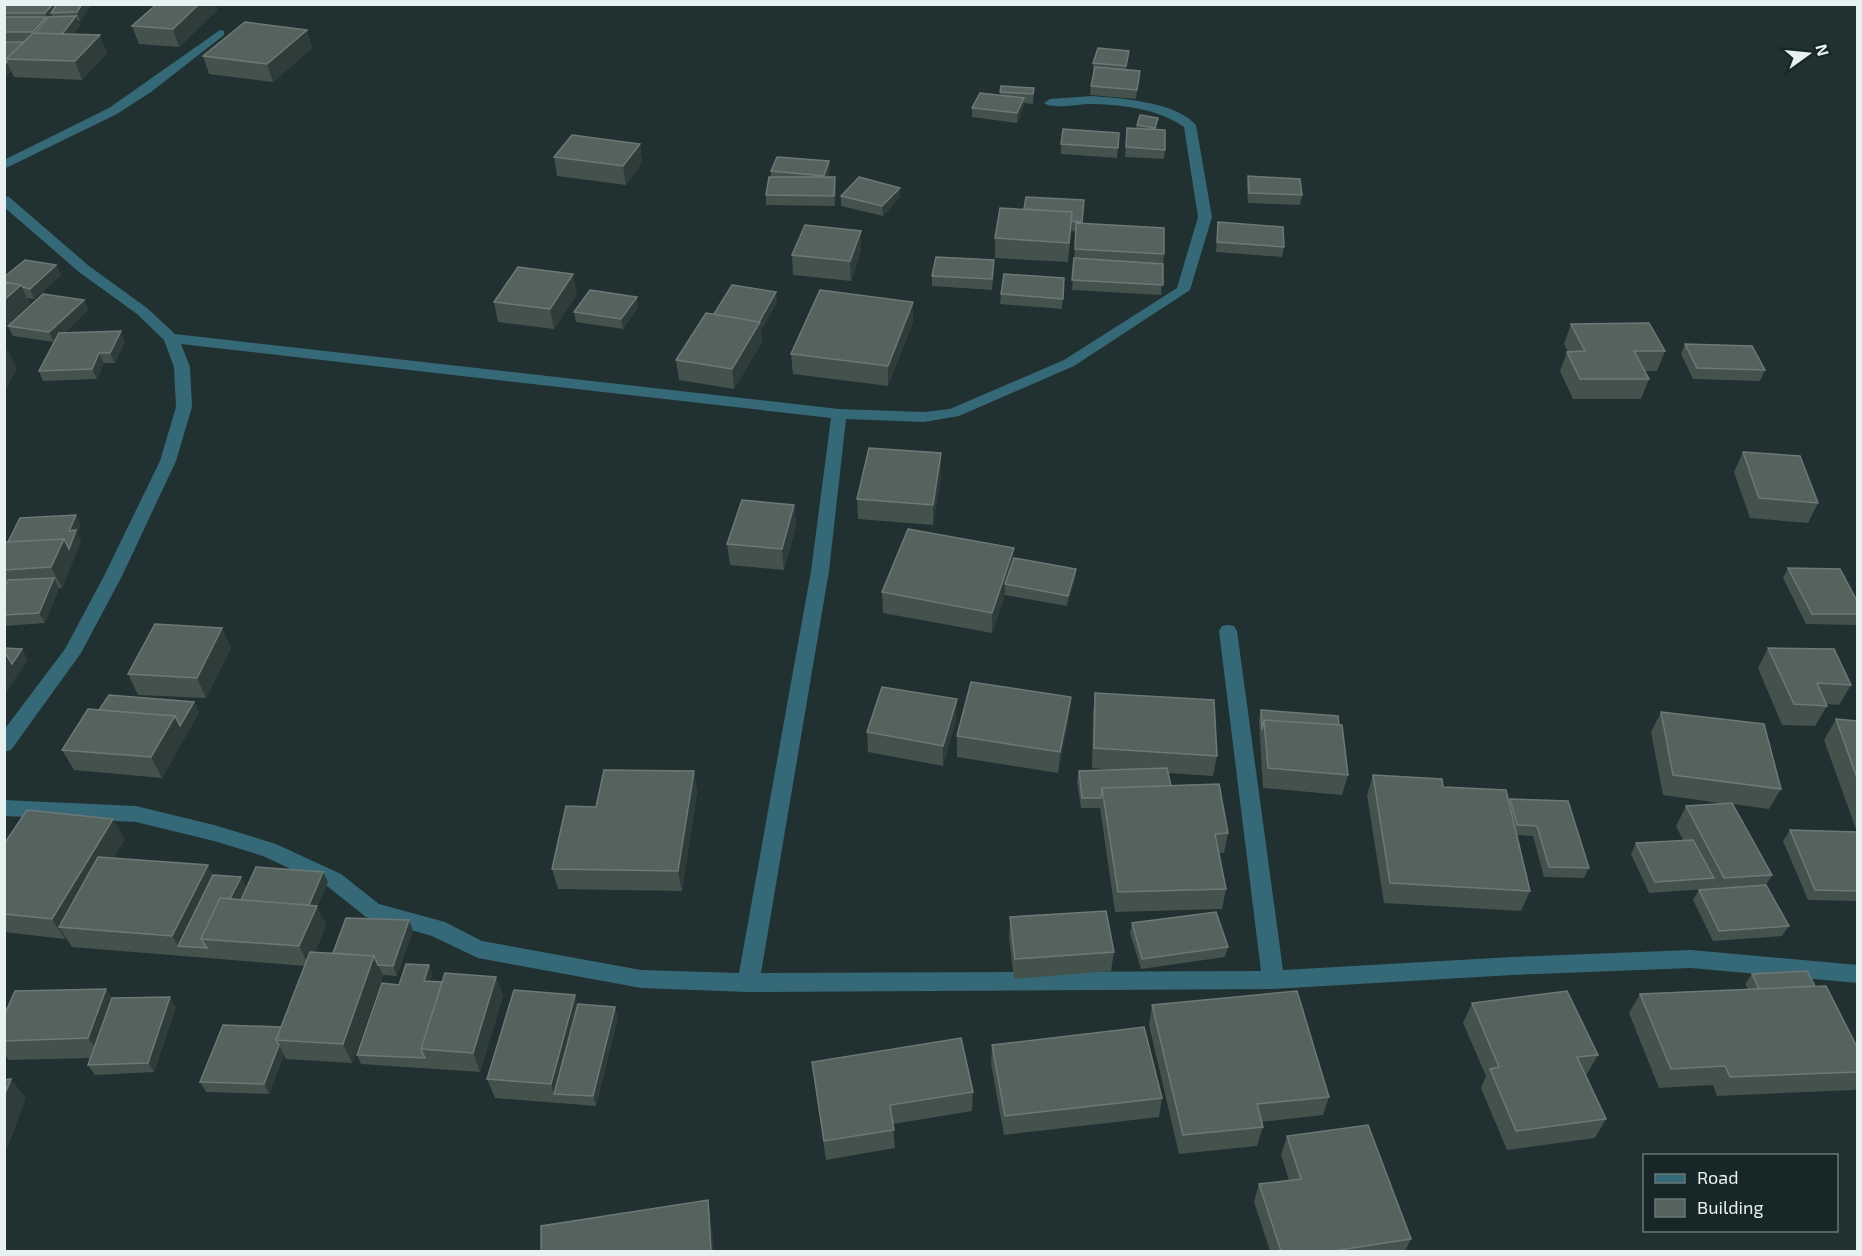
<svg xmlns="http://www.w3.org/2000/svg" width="1862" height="1256" font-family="'Exo 2',sans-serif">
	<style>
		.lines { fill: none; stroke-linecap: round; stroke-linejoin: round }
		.minor { fill: #366978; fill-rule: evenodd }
		.wall { fill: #43524d }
		.shaded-wall { fill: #2e3d3a }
		.building { fill: #55635f; stroke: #6c7976; stroke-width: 1.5 }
	</style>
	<rect width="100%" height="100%" fill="#213030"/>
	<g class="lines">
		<path class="minor" d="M220,30L224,31V35L151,92L117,114L4,169V160L109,108Z
			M1092,96C1121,98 1176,102 1196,125L1212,217L1190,290L1074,366L959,416L924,422L846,419L829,571L761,973L1261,971L1219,631L1222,626L1228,625L1234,626L1237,631L1283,970L1512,957L1691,950L1858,965V983L1691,968L1512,975L1273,989L748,992L641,988L478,958L432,936L366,917L327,886L263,856L214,841L136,822L4,816V800L136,806L214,825L276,844L341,874L379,904L445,922L482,941L641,970L739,973L811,571L831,418L181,344L190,367L192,407L176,461L122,576L81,653L11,750L4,752V730L65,649L104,576L160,461L176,407L174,367L164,340L137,314L79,272L4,207V196L9,197L89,266L147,308L175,334L839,409L924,412L950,409L1064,360L1177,288L1198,217L1184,127C1159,109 1124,105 1094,104C1082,103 1052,110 1044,103L1050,99Z"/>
	</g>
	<path class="wall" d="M4,4H92L80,21H78L80,26L73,34L107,53L82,80L14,77L11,71L7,75H4V42L24,41H4Z
		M157,4H216L217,10L179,47L139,44L132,26Z
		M307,30L312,48L273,82L209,74L203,56Z
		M1129,51L1126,70L1140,71L1136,99L1090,95L1091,86L1094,73L1093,72V63Z
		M1001,86L1034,88L1033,104L1024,103L1023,108L1017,123L972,117V108L1000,95Z
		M1137,125L1157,127L1156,129L1165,150L1164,159L1125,157L1127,128H1136Z
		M1119,133L1117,158L1061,154V144Z
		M640,144L642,162L626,185L557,176L554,157Z
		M829,161L830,171L828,177L836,186L835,206L766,205V195L771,177V171Z
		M1248,176L1302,195L1300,205L1248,203L1247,186Z
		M841,196L900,197L883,216L841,206Z
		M1084,200L1082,223L1164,254L1161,295L1072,290L1076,232L1071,231L1068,262L995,258V238L1024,209Z
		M1218,222L1284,247L1282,257L1216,252Z
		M861,250L851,281L793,275L792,255Z
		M56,265L61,275L34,299L27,298L30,304L4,277Z
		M994,270L992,290L932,286V276Z
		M1064,278L1062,309L1000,304L1001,294Z
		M577,294L554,329L498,322L494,302Z
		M84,300L88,310L64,333L125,341L115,363H104L97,379L43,381L39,371L55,341L54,342L13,336L8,326Z
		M777,302L761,330L762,342L734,389L679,380L676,360L714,314Z
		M638,307L623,329L576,322L574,312Z
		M913,322L888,386L793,374L791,354Z
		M1571,324L1665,351L1657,371H1645L1649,379L1641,399H1573L1560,371L1567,352H1568L1564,344Z
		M1685,344L1765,370L1760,381L1693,379L1681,354Z
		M1743,452L1818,503L1808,523L1750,518L1734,472Z
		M941,453V474L933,525L858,519L857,499Z
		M794,505L796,526L784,570L730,565L727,544Z
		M81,525L77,533L81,541L62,588H59L45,623L4,626V542Z
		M1788,568L1857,601V625L1806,624L1783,578Z
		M1076,569L1075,579L1067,606L1005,595V594L992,633L883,613L882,592Z
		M222,628L231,648L206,698L138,695L128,674Z
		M1768,648L1851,685L1839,705L1826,704L1827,706L1815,726L1782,725L1758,668Z
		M1095,693L1217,756L1213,776L1168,773L1171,786L1228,833L1224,853H1219L1226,889L1222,909L1115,912L1100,808H1081L1077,781L1079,771L1112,770L1092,768L1093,713Z
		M194,702L199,712L162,778L74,770L62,750L99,710Z
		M1261,710L1339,725L1348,775L1342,795L1263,788L1259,720Z
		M1661,712L1781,789L1769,809L1733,804L1772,875L1766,885L1789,926L1782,936L1713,941L1693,900L1699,890L1707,889L1649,893L1631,854L1636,843L1683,840L1676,826L1686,806L1727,804L1663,795L1651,732Z
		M1069,718L1058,773L957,757V736Z
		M1836,719L1857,721V901L1808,900L1783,841L1790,830L1857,832L1824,740Z
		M956,720L943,766L868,752L867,732Z
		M694,771L697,792L682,891L558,889L552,869L596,807Z
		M1373,775L1443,787L1509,803L1510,799L1589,868L1584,878L1544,877L1533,836L1517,835L1530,891L1521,911L1384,903L1367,795Z
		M125,839L113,858L213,875L246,887L240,900L323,872L328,882L317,907L326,925L315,952L333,953L413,930L397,976L383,975L352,1063L286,1059L284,1055L269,1094L206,1092L200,1082L281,1027L305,966L72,947L66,938L65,939L4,932V844Z
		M1010,917L1114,952L1111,971L1014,979L1009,937Z
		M1132,923L1228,947L1225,957L1141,969L1130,933Z
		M429,965L432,975L430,981L442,982L496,977L503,996L480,1072L361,1064L357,1055L399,985Z
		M1752,974L1815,986L1857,1047V1087L1855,1090L1717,1096L1713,1085L1659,1088L1629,1013L1640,994L1748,989L1745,984Z
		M112,998L176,1007L154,1072L95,1075L88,1065L90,1058L9,1060L4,1054V1016Z
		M1472,1003L1598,1055L1587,1074H1585L1606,1119L1595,1138L1507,1150L1481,1088L1486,1076L1463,1023Z
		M578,1004L618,1017L596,1106L495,1098L487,1079Z
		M1152,1005L1329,1097L1323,1115L1261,1122L1263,1127L1257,1146L1179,1154L1149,1025Z
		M992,1045L1162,1098L1159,1117L1004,1135L991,1064Z
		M812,1062L973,1092L972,1111L893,1124L895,1148L826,1160Z
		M1287,1136L1411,1239L1405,1251H1270L1254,1202L1259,1184L1289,1180L1281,1155Z"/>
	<path class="shaded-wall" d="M53,4H60L51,13L53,18L49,22L45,13Z
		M82,4H92L80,21L77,12Z
		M199,4H216L217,10L179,47L173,29Z
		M76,16L80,26L65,44L61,35Z
		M46,17L49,26L41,35L33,32Z
		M307,30L312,48L273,82L267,64Z
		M100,35L107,53L82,80L75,61Z
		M7,62L11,71L7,75L4,69V65Z
		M1024,98L1023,108L1017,123V113Z
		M640,144L642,162L626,185L623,166Z
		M829,161L830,171L824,185V176Z
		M835,177L836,186L835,206L834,196Z
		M900,188V197L883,216L882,206Z
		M861,231V250L851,281L850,261Z
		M56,265L61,275L34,299L30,289Z
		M573,274L577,294L554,329L550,309Z
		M21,285L30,304L4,328V300Z
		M776,292L777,302L761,330L762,342L734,389L732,369Z
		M637,297L638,307L623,329L621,319Z
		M84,300L88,310L54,342L49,332Z
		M913,302V322L888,386V366Z
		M121,331L125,341L115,363L110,353Z
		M8,349L17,369L4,392V355Z
		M99,353L104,363L97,379L92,369Z
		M941,453V474L933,525V505Z
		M794,505L796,526L784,570L782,549Z
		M76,515L81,525L77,533L81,541L62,588L51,567Z
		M1014,548L1013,568L1005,584V594L992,633V613Z
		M1076,569L1075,579L1067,606L1068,596Z
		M54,578L59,588L45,623L39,613Z
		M222,628L231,648L206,698L197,678Z
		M22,649L28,660L4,695V656L6,654Z
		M1071,697L1069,718L1058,773L1060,752Z
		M957,699L956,720L943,766V746Z
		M194,702L199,712L162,778L151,757L175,716Z
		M694,771L697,792L682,891L678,871Z
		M113,819L125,839L72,928L59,927L66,938L65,939L52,919Z
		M208,865L218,885L178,946L172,936Z
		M323,872L328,882L317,907L326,925L309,966L299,946L305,914Z
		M241,877L246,887L221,940L211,939Z
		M409,920L413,930L397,976L393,966Z
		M374,956L383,975L352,1063L343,1044Z
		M429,965L432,975L428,991L424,981Z
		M496,977L503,996L480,1072L473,1053Z
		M106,989L119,1008L102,1057L88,1038Z
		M575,995L581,1014L554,1094L551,1084Z
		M170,997L176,1007L154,1072L148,1063Z
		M615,1007L618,1017L596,1106L593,1096Z
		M279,1045L284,1055L269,1094L264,1084Z
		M11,1079L26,1098L8,1147L4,1143V1096Z
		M708,1200L711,1217L714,1251H711Z"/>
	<path class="building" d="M7,4H53L45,13H4V8Z
		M57,4H82L77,12L51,13Z
		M157,4H199L173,29L132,26Z
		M76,16L62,34L35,33L48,17Z
		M4,17H46L33,32H4Z
		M245,22L307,30L267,64L203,56Z
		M33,33L100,35L75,61L6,59Z
		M4,42H24L6,59L7,62L4,65Z
		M1098,48L1129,51L1126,66L1093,63Z
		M1095,67L1140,71L1137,90L1091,86Z
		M1001,86L1034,88L1033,94L1000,92Z
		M980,93L1024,98L1017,113L972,108Z
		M1140,115L1158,118L1155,128L1137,125Z
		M1127,128L1165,130V150L1126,147Z
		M1063,129L1119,133L1118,148L1061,144Z
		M572,135L640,144L623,166L554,157Z
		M777,157L829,161L824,176L771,171Z
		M1248,176L1300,179L1302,195L1249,193Z
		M769,177H835L834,196L766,195Z
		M859,177L900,188L882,206L841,196Z
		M1026,197L1084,200L1082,222L1071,221L1072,212L1024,209Z
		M1000,208L1072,212L1069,243L995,238Z
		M1218,222L1283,227L1284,247L1217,242Z
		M1076,223L1164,228V254L1075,249Z
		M805,225L861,231L850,261L792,255Z
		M936,257L994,260L992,279L932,276Z
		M1074,258L1163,264V285L1072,280Z
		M25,260L56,265L30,289L23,287L21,285L4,282V277Z
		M518,267L573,274L550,309L494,302Z
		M1004,274L1064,278L1063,299L1001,294Z
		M4,282L21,285L4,300Z
		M732,285L776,292L759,322L714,314Z
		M590,290L637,297L621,319L574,312Z
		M820,290L913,302L888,366L791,354Z
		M43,294L84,300L49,332L8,326Z
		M706,313L760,322L732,369L676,360Z
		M1649,323L1665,351H1634L1649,379H1580L1567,352L1585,351L1571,324Z
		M121,331L110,353H99L92,369L39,371L59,333Z
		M1685,344L1752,346L1765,370L1697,368Z
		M869,448L941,453L933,505L857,499Z
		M1743,452L1800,456L1818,503L1759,498Z
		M742,500L794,505L782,549L727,544Z
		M76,515L69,531L76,530L69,549L64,539L8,542L20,518Z
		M908,529L1014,548L992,613L882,592Z
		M64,539L51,567L4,570V542Z
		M1014,558L1076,569L1068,596L1005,584Z
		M1788,568L1840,569L1857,601V614H1812Z
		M54,578L39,613L4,615V589L8,580Z
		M155,624L222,628L197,678L128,674Z
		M4,648L22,649L12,664L6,654L4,653Z
		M1768,648L1834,649L1851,685L1817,683L1827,706L1794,704Z
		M971,682L1071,697L1060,752L957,736Z
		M882,687L957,699L943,746L867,732Z
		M1095,693L1214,700L1217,756L1094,748Z
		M109,695L194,702L180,726L175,716L99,710Z
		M88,709L175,716L151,757L62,750Z
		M1261,710L1338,716L1339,725L1264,720L1262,730Z
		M1661,712L1764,724L1781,789L1673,775Z
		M1836,719L1857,721V778Z
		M1264,720L1342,725L1348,775L1268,768Z
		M1167,768L1171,786L1102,788L1101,798H1082L1079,771Z
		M604,770L694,771L678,871L552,869L566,806L596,807Z
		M1373,775L1442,779L1443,787L1506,790L1530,891L1390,883Z
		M1219,784L1228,833L1215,834L1226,889L1118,892L1102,788Z
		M1510,799L1568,801L1589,868L1549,867L1537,826L1517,825Z
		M1732,803L1772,875L1724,878L1686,806Z
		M27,810L113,819L52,919L4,914V844Z
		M1790,830L1857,832V891L1815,890Z
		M1693,840L1714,878L1655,882L1636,843Z
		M98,857L208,865L172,936L59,927Z
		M256,867L323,872L309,905L241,900Z
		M213,875L241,877L230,899L220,898L201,939L207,948L178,946Z
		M1766,885L1789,926L1719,931L1699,890Z
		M220,898L317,906L299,946L201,939Z
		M1106,911L1114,952L1015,959L1010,917Z
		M1216,912L1228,947L1142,959L1132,923Z
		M346,918L409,920L393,966L378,965L374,956L333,953Z
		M310,952L374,956L343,1044L276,1040Z
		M406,964L429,965L424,981L442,982L421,1049L425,1058L357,1055L382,983L399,985Z
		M1807,971L1815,986L1759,989L1752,974Z
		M445,973L496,977L473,1053L421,1049Z
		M1826,986L1857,1047V1072L1730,1077L1725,1066L1671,1069L1640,994Z
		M106,989L88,1038L4,1041V1016L15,991Z
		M514,990L575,995L551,1084L487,1079Z
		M1297,991L1329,1097L1257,1104L1263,1127L1183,1135L1152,1005Z
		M1567,991L1598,1055L1577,1057L1606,1119L1516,1131L1490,1069L1499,1067L1472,1003Z
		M170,997L148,1063L88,1065L112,998Z
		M578,1004L615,1007L593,1096L554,1094Z
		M223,1025L281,1027L276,1040L279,1045L264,1084L200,1082Z
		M1144,1027L1162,1098L1005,1116L992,1045Z
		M961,1038L973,1092L890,1105L894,1130L824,1141L812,1062Z
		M11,1079L4,1096V1080Z
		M1368,1125L1411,1239L1333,1251H1281L1259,1184L1301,1179L1287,1136Z
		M708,1200L711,1251H541V1226Z"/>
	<rect width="1862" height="1256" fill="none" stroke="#e7f1f1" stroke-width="12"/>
	<rect x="1643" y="1154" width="195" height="78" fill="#172626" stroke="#6a7777" stroke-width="1.5"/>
	<rect x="1655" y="1174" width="30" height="9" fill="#366978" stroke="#6a7777" stroke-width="1.5"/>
	<text x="1697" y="1184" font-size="18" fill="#e7f1f1">Road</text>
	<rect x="1655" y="1199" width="30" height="18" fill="#55635f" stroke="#6a7777" stroke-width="1.5"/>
	<text x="1697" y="1214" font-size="18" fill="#e7f1f1">Building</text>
	<g transform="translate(1808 54) rotate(75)" stroke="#172626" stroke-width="4.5" paint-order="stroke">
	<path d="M0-4.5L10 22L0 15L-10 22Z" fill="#e7f1f1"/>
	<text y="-9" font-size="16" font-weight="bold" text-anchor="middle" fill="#e7f1f1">N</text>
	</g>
</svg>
